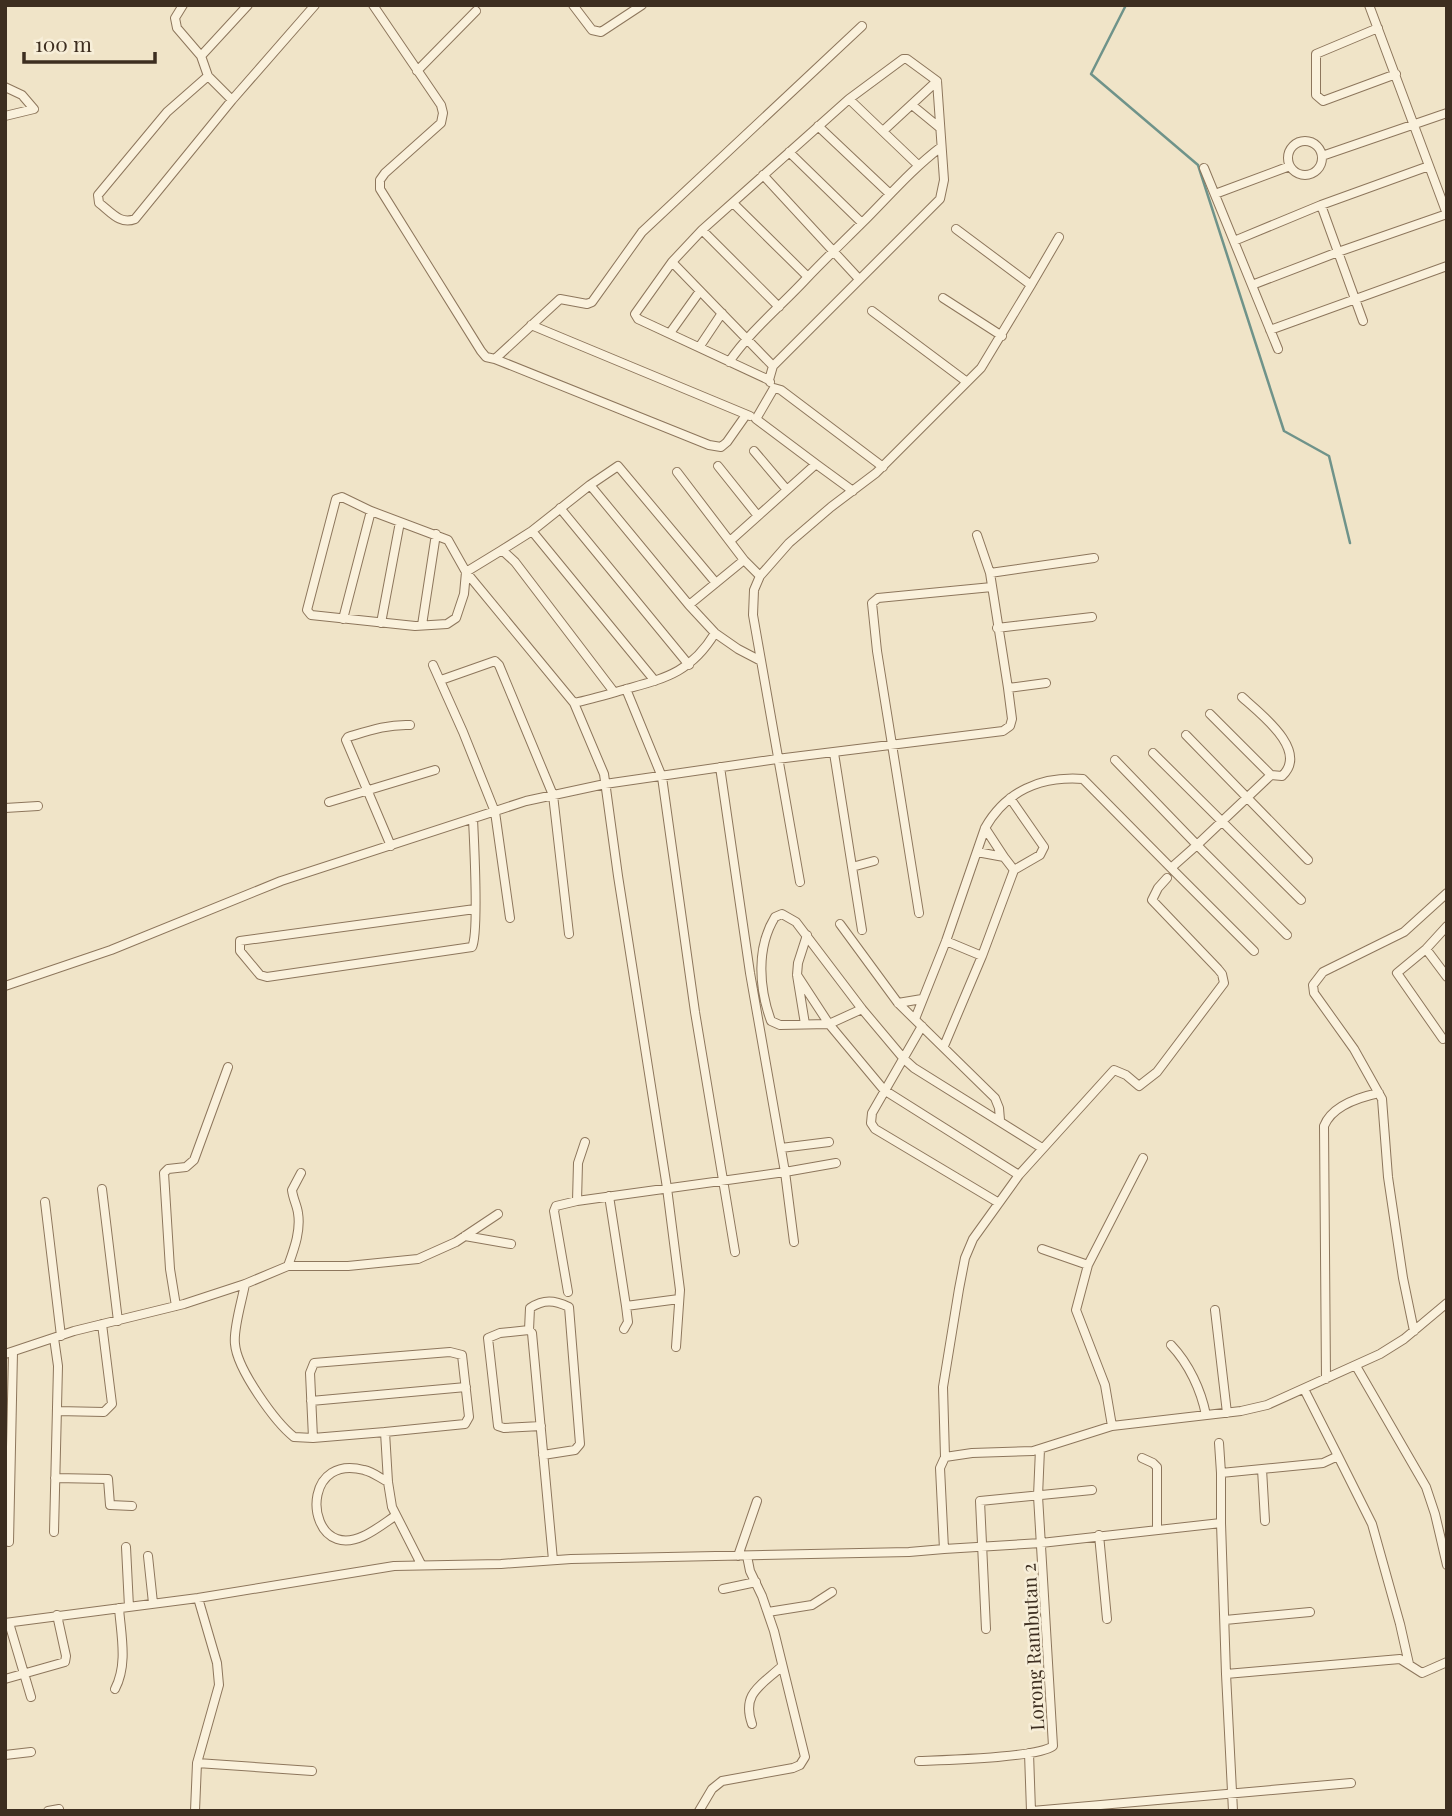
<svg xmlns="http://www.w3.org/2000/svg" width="1452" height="1816" font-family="'Playfair Display',serif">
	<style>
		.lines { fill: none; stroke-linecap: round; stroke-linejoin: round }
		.stream { stroke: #6f938a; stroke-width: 2.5 }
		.minor-casing { stroke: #8d765c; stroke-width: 10 }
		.minor { stroke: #faf1dc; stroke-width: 8 }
		.labels { text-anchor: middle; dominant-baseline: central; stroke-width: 5; stroke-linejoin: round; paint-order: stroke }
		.street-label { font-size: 19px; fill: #3d2e20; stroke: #f7eed8 }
	</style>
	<rect width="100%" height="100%" fill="#f0e4c8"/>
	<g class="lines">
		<path class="stream" d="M1126,5L1091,74L1198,165L1284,431L1329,456L1350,543"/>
		<defs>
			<path id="minor" d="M183,5L175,18L177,28L201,56L208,76L232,100
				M373,5L441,105L443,113L441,123L385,173L380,180V189L481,351L486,357L495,359L560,299L587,304L592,302L642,232L862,26
				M573,5L592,30L601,32L642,5
				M1369,5L1447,214
				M1378,28L1316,54V95L1323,101L1396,74
				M201,56L248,5
				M417,71L476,11
				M208,76L167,112L98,195L99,203C111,212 120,225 135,219L232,100L315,5
				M5,87L22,95L34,109L5,116
				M849,99L918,165
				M912,105L940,128
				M818,126L890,194
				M883,131L937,81
				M1288 158a17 17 0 1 1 34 0a17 17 0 1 1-34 0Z
				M789,152L862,223
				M1322,156L1447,113
				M1204,168L1278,349
				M763,175L859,279
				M1215,194L1290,166
				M733,203L808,277
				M1321,205L1363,321
				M702,230L779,307
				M1234,241L1321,205L1429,166
				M672,262L773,366L769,380L770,382
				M1031,285L1059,237
				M1252,285L1338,252L1447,214
				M943,298L1002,336
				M872,311L967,382
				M531,325L750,416
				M1270,330L1447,266
				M670,333L700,291
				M700,346L722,313
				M495,359L709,445L721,447L727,442L746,415
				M729,362C751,330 780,307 806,279C825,259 844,241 863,222C889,196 912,169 941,147
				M769,380L638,319L635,314L672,262L702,230L849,99L903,59H907L937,81L944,180L940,199L773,366
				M754,451L787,490
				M816,464L756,419L774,388L781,390L883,467
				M718,466L758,516
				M677,472L744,560
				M590,485L689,605L715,633L738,649L761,661
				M560,508L689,665
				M532,531L655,681
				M977,535L990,573L1008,688
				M730,541L816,464L853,491
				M502,550L532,531L590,485L618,466L716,583
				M990,573L1094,558
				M689,605L744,560L760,576
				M343,619L371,511
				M381,623L400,522
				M422,625L436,534
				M997,628L1092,617
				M433,665L463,732L495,812L510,918
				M441,680L495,661L499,665L553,795L569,934
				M626,689L662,777L695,1012L735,1252
				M614,692L515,562L502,550L466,572L464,594L456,618L447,624L415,626L311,615L307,610L336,499L342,497L371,511L448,540L466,572L574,703L604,774L618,876L667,1188L680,1290L676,1347
				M1242,697C1258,712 1310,750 1282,776L1271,775L1197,845L1287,935
				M574,703C588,700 602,696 616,692C660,679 689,676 715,633
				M1210,714L1271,775
				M1186,735L1308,860
				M834,753L862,930
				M1153,753L1301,900
				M1010,798L1044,847L1040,855L1014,870
				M329,802L435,770
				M5,808L38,806
				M473,819C474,840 479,934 472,947L267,977L260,975L240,951V941L475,909
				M985,828L1004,857
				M391,846L346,740L348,737C368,731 388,724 410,725
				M852,867L874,861
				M1171,868L1254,951
				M800,882L753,615L754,590L760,576L789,543L831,507L876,473L981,368L1031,285L956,229
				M919,913L877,651L872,603L878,598L992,587
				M840,924L898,1003L995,1098L999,1108L1000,1120
				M946,941L982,956
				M1426,949L1447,977
				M797,975L829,1024L884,1090L1019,1175
				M5,986L111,950L281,881L526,801L605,784L777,759L1003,731L1010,726L1012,719L1008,688L1046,683
				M898,1003L922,999
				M862,1009L829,1024L780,1025L771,1021C759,988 756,948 775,917L782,914L796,922L862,1009L904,1059L914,1068L1042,1148
				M915,1019L946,941L985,828C1006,791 1041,776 1083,779L1171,868L1197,845L1115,760
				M805,1024L797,975L798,963L807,935
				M922,1026L872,1113L871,1123L875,1129L999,1203
				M1443,1039L1397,973L1426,949L1447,926
				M944,1046L982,956L1014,870L1004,857L977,852
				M781,1148L829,1142
				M102,1189L118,1321
				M609,1196L626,1306L628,1322L624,1329
				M577,1201L578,1163L585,1142
				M45,1202L61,1336
				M465,1236L511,1244
				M794,1242L785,1172L836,1163
				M1042,1249L1088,1265
				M288,1266H348L418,1259L456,1242L498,1214
				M245,1284C242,1301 233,1329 235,1344C237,1369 275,1422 294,1437L313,1438L385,1432L388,1482L392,1507L421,1564
				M568,1292L554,1211L556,1206L577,1201L785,1172L750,973L720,767
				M176,1306L170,1269L164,1173L168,1169L186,1167L194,1160L228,1067
				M626,1306L679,1299
				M1215,1310L1227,1413
				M529,1330L530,1308C544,1299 554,1300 569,1307L580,1444L575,1450L543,1455
				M1414,1331L1403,1278L1388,1177L1382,1099L1354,1049L1314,993L1313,985L1323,972L1404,932L1447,893
				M1171,1345C1189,1364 1201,1390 1206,1415
				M5,1354L74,1331L184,1304L245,1284L288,1266C294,1249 301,1231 298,1213C297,1205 293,1199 292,1190L301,1173
				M1356,1366L1426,1487L1435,1514L1447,1565
				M1326,1379L1324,1126C1332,1106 1360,1097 1379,1093
				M311,1401L466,1387
				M57,1411L104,1412L112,1404L102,1324
				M541,1426L504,1428L498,1426L488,1338L500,1333L529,1330L532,1333L553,1560
				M1112,1426L1105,1385L1076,1310L1088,1265L1143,1158
				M313,1438L310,1373L314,1363L450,1352L462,1355L469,1417L465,1424L385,1432
				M1219,1443L1221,1473
				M1338,1456L1372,1524L1400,1624L1409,1664
				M945,1457L943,1387L959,1289L965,1258L973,1239L1019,1175L1114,1070L1126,1075L1139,1086L1157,1072L1224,983L1222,974L1218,969L1152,900L1158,888L1167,878
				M1142,1458L1153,1463L1157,1467V1529
				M1262,1469L1265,1521
				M55,1478L108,1479L110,1505L132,1506
				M388,1482C380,1478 373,1472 364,1470C308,1455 305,1528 337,1539C357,1546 380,1526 395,1516
				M1221,1523V1473L1323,1463L1338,1456L1304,1389
				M54,1532L58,1366L54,1338
				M1099,1535L1107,1619
				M9,1542L13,1352
				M126,1547L129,1607
				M944,1549L1041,1543L1221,1523L1226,1674L1233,1811
				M148,1556L153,1603
				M738,1556L757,1501
				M723,1589L756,1582
				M768,1612L812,1605L832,1592
				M1225,1620L1310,1612
				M5,1623L198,1598L394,1566L501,1564L571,1559L909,1552L944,1549L940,1468L945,1457L972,1453L1033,1451L1112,1426L1241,1411L1267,1405L1380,1354L1404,1339L1447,1303
				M9,1623L31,1697
				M986,1629L980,1501L1092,1490
				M1226,1674L1400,1659L1422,1673L1447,1662
				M5,1679L65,1662L66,1656L57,1615
				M115,1689C128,1664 121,1635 119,1608
				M752,1724C741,1693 762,1685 782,1666
				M1029,1753L1031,1811
				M5,1755L31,1752
				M919,1761C944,1760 1037,1758 1053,1746L1038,1496L1040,1449
				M197,1763L312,1771
				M48,1811L59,1809
				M195,1811L197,1763L219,1685L217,1663L198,1598
				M699,1811L712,1789L722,1781L793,1768L800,1765L805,1757L774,1631L762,1596L750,1571L747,1556
				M1032,1811L1351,1783"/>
		</defs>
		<use href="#minor" class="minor-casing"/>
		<use href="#minor" class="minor"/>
	</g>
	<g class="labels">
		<g class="street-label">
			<text transform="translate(1032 1647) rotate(-93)">Lorong Rambutan 2</text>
		</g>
	</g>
	<rect width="1452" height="1816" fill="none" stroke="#3d2e20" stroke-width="14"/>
	<path d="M24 52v10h131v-10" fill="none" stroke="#3d2e20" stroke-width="3.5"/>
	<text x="35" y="52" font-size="21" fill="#3d2e20" stroke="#f7eed8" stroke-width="5" paint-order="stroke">100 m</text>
</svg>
